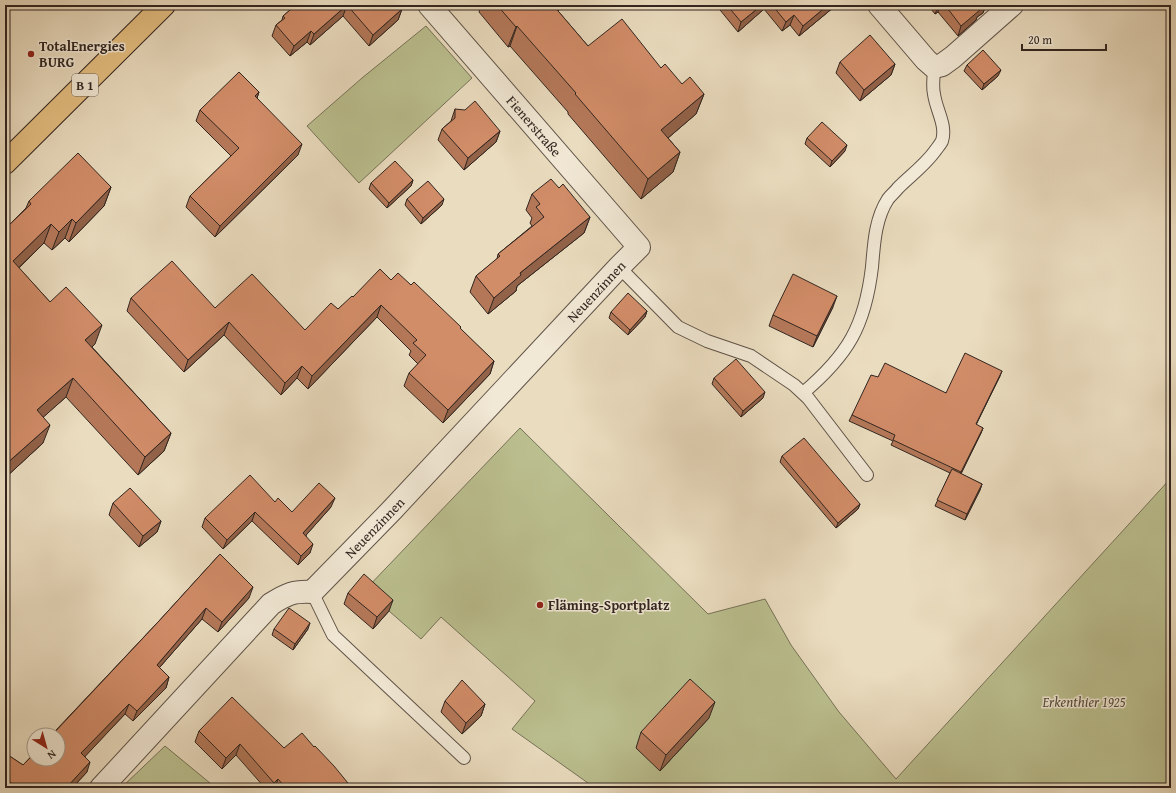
<svg xmlns="http://www.w3.org/2000/svg" width="1176" height="793" font-family="'Gentium Book Plus',serif">
	<style>
		.green { fill: #bbbf8f; stroke: #767258 }
		.lines { fill: none; stroke-linecap: round; stroke-linejoin: round }
		.lane-casing { stroke: #5f5348; stroke-width: 14 }
		.street-casing { stroke: #5f5348; stroke-width: 24 }
		.primary-casing { stroke: #312520; stroke-width: 24 }
		.lane { stroke: #f1e8d5; stroke-width: 12 }
		.street { stroke: #f1e8d5; stroke-width: 22 }
		.primary { stroke: #e5be80; stroke-width: 22 }
		.wall { fill: #b47859; stroke: #312520 }
		.shaded-wall { fill: #926249; stroke: #312520 }
		.building { fill: #d18c68; stroke: #312520 }
		.poi-dot { fill: #8f2418; stroke: #f1e8d5; stroke-width: 1.5 }
		.labels { text-anchor: middle; dominant-baseline: central; stroke-width: 3; stroke-linejoin: round; paint-order: stroke }
		.shield { fill: #f1e8d5; stroke: #6b6056; stroke-width: 1 }
		.shield-label { font-size: 13px; font-weight: bold; fill: #312520 }
		.poi-label { font-size: 14px; font-weight: bold; fill: #312520; stroke: #f1e8d5; text-anchor: start }
		.street-label { font-size: 14px; fill: #312520; stroke: #f1e8d5 }
		.park-label { font-size: 14px; font-style: italic; fill: #544c3c; stroke: #f1e8d5 }
	</style>
	<rect width="100%" height="100%" fill="#eadcbf"/>
	<filter id="stains"><feTurbulence type="fractalNoise" baseFrequency=".005" numOctaves="4"/><feColorMatrix values="0 0 0 0 .2 0 0 0 0 .09 0 0 0 0 .02 0 0 0 .5 -.17"/></filter>
	<radialGradient id="worn" r=".72"><stop offset=".6" stop-color="#630" stop-opacity="0"/><stop offset="1" stop-color="#630" stop-opacity=".3"/></radialGradient>
	<path class="green" d="M426,26L472,78L359,183L307,126L362,78Z
		M520,428L708,614L765,599L791,645L839,712L896,779L1171,478V788H595L512,729L535,701L441,617L421,639L365,590Z
		M165,746L216,788H121Z"/>
	<g class="lines">
		<defs>
			<path id="lane" d="M619,267L678,327L707,341L751,356L794,385L808,398L867,475
				M803,393C848,355 865,326 872,267C874,244 875,219 888,199C891,195 895,192 898,188C910,176 925,165 935,151C937,148 940,145 942,141C947,125 936,110 934,94C932,86 934,76 934,67
				M312,592L333,635L464,758"/>
			<g id="street">
				<path d="M879,5L926,60L934,67L942,65L953,57L1012,5"/>
				<path id="s1" d="M101,788L271,604C287,594 293,591 312,592L393,509L619,267L639,247L429,5"/>
			</g>
			<path id="primary" d="M5,163L164,5"/>
		</defs>
		<use href="#lane" class="lane-casing"/>
		<use href="#street" class="street-casing"/>
		<use href="#primary" class="primary-casing"/>
		<use href="#lane" class="lane"/>
		<use href="#street" class="street"/>
		<use href="#primary" class="primary"/>
	</g>
	<path class="wall" d="M296,5H399L402,9L398,20L369,46L343,16L310,45L307,42L290,56L272,36L276,25L282,20L283,16Z
		M481,5H564L558,11L588,46L661,68L682,84L704,94L696,114L668,138L680,152L673,172L641,199L568,114V112L510,46L508,47L479,12Z
		M716,5H835L834,7L799,36L790,25L782,31L764,9L738,32Z
		M928,5H986L983,13L977,17L976,20L958,36L938,12L935,14Z
		M840,62L895,64L891,75L860,101L836,73Z
		M967,65L998,76L982,90L964,71Z
		M259,92L257,98L298,155L215,237L186,207L190,196L231,156L196,121L200,110Z
		M455,109L500,131L496,142L464,170L438,140L442,129L451,121Z
		M807,138L845,151L830,167L805,144Z
		M413,180L411,186L387,208L369,189L371,183Z
		M111,187L104,206L69,242L65,238L52,250L44,243L19,268L50,302L95,344L92,347L171,433L164,451L138,475L66,397L43,417V443L5,478V229L26,208L29,201Z
		M559,188L590,217L584,233L517,286L516,291L488,314L470,292L476,276L497,259L498,254L532,226L530,223L532,218L526,210L532,194Z
		M407,199L442,205L421,224L405,205Z
		M391,280L411,285L460,329L494,361L490,374L443,423L404,386L409,373L418,364L409,355L411,351L377,317L308,389L297,378L281,395L224,335L184,372L127,311L131,298L215,308L305,330L338,309L353,297Z
		M833,307L813,347L769,326L773,315Z
		M647,311L645,317L628,335L609,318L611,312Z
		M1000,376L976,425L983,428L981,433L961,474L982,484L980,490L965,520L935,506L950,473L891,445L893,441L849,421L852,415L878,377L946,393Z
		M714,378L763,398L741,417L712,384Z
		M782,456L860,504L858,509L836,528L780,462Z
		M275,502L292,512L331,507L306,535L310,553L298,565L252,521L223,549L202,527L205,518Z
		M113,503L161,521L157,532L139,547L109,515Z
		M220,554L249,598L218,632L202,619L159,668L169,677L166,688L133,721L125,714L85,756L87,772L72,788H5V753L23,765L159,621Z
		M348,593L389,611L373,629L344,604Z
		M274,629H308L293,650L272,635Z
		M445,701L485,704L481,716L462,734L441,712Z
		M709,718L660,771L636,748L641,732Z
		M199,731L284,748L314,747L352,788H265L236,755L222,769L195,742Z"/>
	<path class="shaded-wall" d="M347,5L343,16L310,45L314,34Z
		M550,5H564L544,23Z
		M762,5H766L764,9L738,32L741,22Z
		M828,5H835L834,7L799,36L803,26Z
		M939,5H941L938,12L935,14Z
		M983,5H986L983,13L977,17L976,20L958,36L961,26L979,8Z
		M402,9L398,20L369,46L373,35Z
		M794,15L790,25L782,31L786,22Z
		M517,26L510,46L508,47L516,27Z
		M311,31L307,42L290,56L294,46Z
		M895,64L891,75L860,101L864,90Z
		M1001,70L998,76L982,90L984,84Z
		M259,92L255,104V96Z
		M704,94L696,114L654,150L661,130Z
		M500,131L496,142L464,170L468,158Z
		M302,144L298,155L215,237L220,226Z
		M847,145L845,151L830,167L832,161Z
		M680,152L673,172L641,199L648,179Z
		M413,180L411,186L387,208L389,203Z
		M111,187L104,206L69,242L76,223Z
		M444,199L442,205L421,224L423,218Z
		M590,217L584,233L517,286L516,291L488,314L494,298L520,273Z
		M72,219L65,238L52,250L59,232Z
		M51,224L44,243L6,280L13,261Z
		M837,296L833,307L813,347L817,336Z
		M381,305L377,317L308,389L312,376Z
		M647,311L645,317L628,335L630,330Z
		M229,322L224,335L184,372L188,360Z
		M102,325L95,344L79,359L85,340Z
		M494,361L490,374L443,423L448,410Z
		M302,366L297,378L281,395L285,383Z
		M1002,371L1000,376L973,430L976,424Z
		M73,378L66,397L30,429L37,410Z
		M765,392L763,398L741,417L743,411Z
		M50,425L43,443L5,478V465Z
		M983,428L981,433L959,477L961,472Z
		M171,433L164,451L138,475L145,457Z
		M982,484L980,490L965,520L967,514Z
		M335,498L331,507L300,542L303,533Z
		M860,504L858,509L836,528L838,523Z
		M255,512L252,521L223,549L227,540Z
		M161,521L157,532L139,547L143,536Z
		M313,544L310,553L298,565L301,556Z
		M253,587L249,598L218,632L222,622Z
		M393,600L389,611L373,629L377,617Z
		M206,608L202,619L153,675L157,665Z
		M310,623L308,629L293,650L295,644Z
		M169,677L166,688L133,721L137,711Z
		M715,702L709,718L660,771L666,755Z
		M129,704L125,714L78,764L81,753Z
		M485,704L481,716L462,734L466,723Z
		M240,744L236,755L222,769L226,758Z
		M90,762L87,772L72,788H66Z
		M278,779L275,788H272L274,783Z"/>
	<path class="building" d="M296,5H399L402,9L373,35L347,5L314,34L311,31L294,46L276,25L285,18L283,16Z
		M497,5H553L588,46L622,19L661,68L665,64L682,84L690,77L704,94L661,130L680,152L648,179L575,94L576,93L517,26L516,27Z
		M727,5H762L741,22Z
		M772,5H828L803,26L794,15L786,22Z
		M945,5H983L979,8L980,10L961,26Z
		M870,35L895,64L864,90L840,62Z
		M983,50L1001,70L984,84L967,65Z
		M239,72L259,92L255,96L302,144L220,226L190,196L239,148L200,110Z
		M475,101L500,131L468,158L442,129L455,118V109L465,110Z
		M822,122L847,145L832,161L807,138Z
		M78,153L111,187L76,223L72,219L59,232L51,224L13,261L50,302L66,287L102,325L85,340L171,433L145,457L73,378L37,410L50,425L5,465V314L10,310L5,304V229L31,204L29,201Z
		M395,161L413,180L389,203L371,183Z
		M551,179L559,188L563,184L590,217L520,273L521,275L494,298L476,276L500,256L498,254L544,217L536,207L540,204L532,194Z
		M428,181L444,199L423,218L407,199Z
		M172,261L215,308L252,274L305,330L331,303L338,309L352,296L353,297L380,269L391,280L398,273L411,285L414,282L461,327L460,328L494,361L448,410L409,373L426,355L413,343L417,340L381,305L312,376L302,366L285,383L229,322L188,360L131,298Z
		M793,274L837,296L817,336L773,315Z
		M628,293L647,311L630,330L611,312Z
		M965,353L1002,371L976,424L983,428L961,472L893,440L895,435L852,415L871,375L878,377L885,363L946,393Z
		M736,359L765,392L743,411L714,378Z
		M804,438L860,504L838,523L782,456Z
		M952,469L982,484L967,514L937,500Z
		M250,475L275,502L278,498L292,512L319,483L335,498L303,533L313,544L301,556L255,512L227,540L205,518Z
		M130,488L161,521L143,536L113,503Z
		M220,554L253,587L222,622L206,608L157,665L169,677L137,711L129,704L81,753L90,762L66,788H17L5,778V753L23,765L34,754V759H58V735H52L159,621Z
		M364,574L393,600L377,617L348,593Z
		M289,608L310,623L295,644L274,629Z
		M690,679L715,702L666,755L641,732Z
		M462,680L485,704L466,723L445,701Z
		M232,697L284,748L302,733L314,747L315,746L334,766L352,788H286L278,779L274,783L240,744L226,758L199,731Z
		M544,786L547,788H542Z"/>
	<g class="poi-dot">
		<circle cx="31" cy="54" r="4"/>
		<circle cx="540" cy="605" r="4"/>
	</g>
	<g class="labels">
		<rect class="shield" x="72" y="74" width="26" height="22" rx="3"/>
		<g class="shield-label">
			<text x="85" y="85">B 1</text>
		</g>
		<g class="poi-label">
			<text x="39" y="46">TotalEnergies<tspan x="39" dy="16">BURG</tspan></text>
			<text x="548" y="605">Fläming-Sportplatz</text>
		</g>
		<g class="street-label">
			<text transform="translate(534 126) rotate(49)">Fienerstraße</text>
			<text stroke="none"><textPath href="#s1" startOffset="708">Neuenzinnen</textPath></text>
			<text stroke="none"><textPath href="#s1" startOffset="384">Neuenzinnen</textPath></text>
		</g>
		<g class="park-label">
			<text x="1084" y="702">Erkenthier 1925</text>
		</g>
	</g>
	<rect width="1176" height="793" fill="none" stroke="#eadcbf" stroke-width="20"/>
	<rect x="6" y="6" width="1164" height="781" fill="none" stroke="#312520" stroke-width="2"/>
	<rect x="10" y="10" width="1156" height="773" fill="none" stroke="#312520"/>
	<g transform="translate(46 747) rotate(143)"><circle r="19" fill="#f1e8d5" stroke="#a49a8d"/>
	<path d="M0-3L7 15L0 10L-7 15Z" fill="#8f2418"/>
	<text y="-6" font-size="11" font-weight="bold" text-anchor="middle" fill="#312520">N</text>
	</g>
	<path d="M1022 44v6h84v-6" fill="none" stroke="#312520" stroke-width="2"/>
	<text x="1028" y="44" font-size="12" fill="#312520" stroke="#f1e8d5" stroke-width="3" paint-order="stroke">20 m</text>
	<rect width="100%" height="100%" filter="url(#stains)"/>
	<rect width="100%" height="100%" fill="url(#worn)"/>
</svg>
